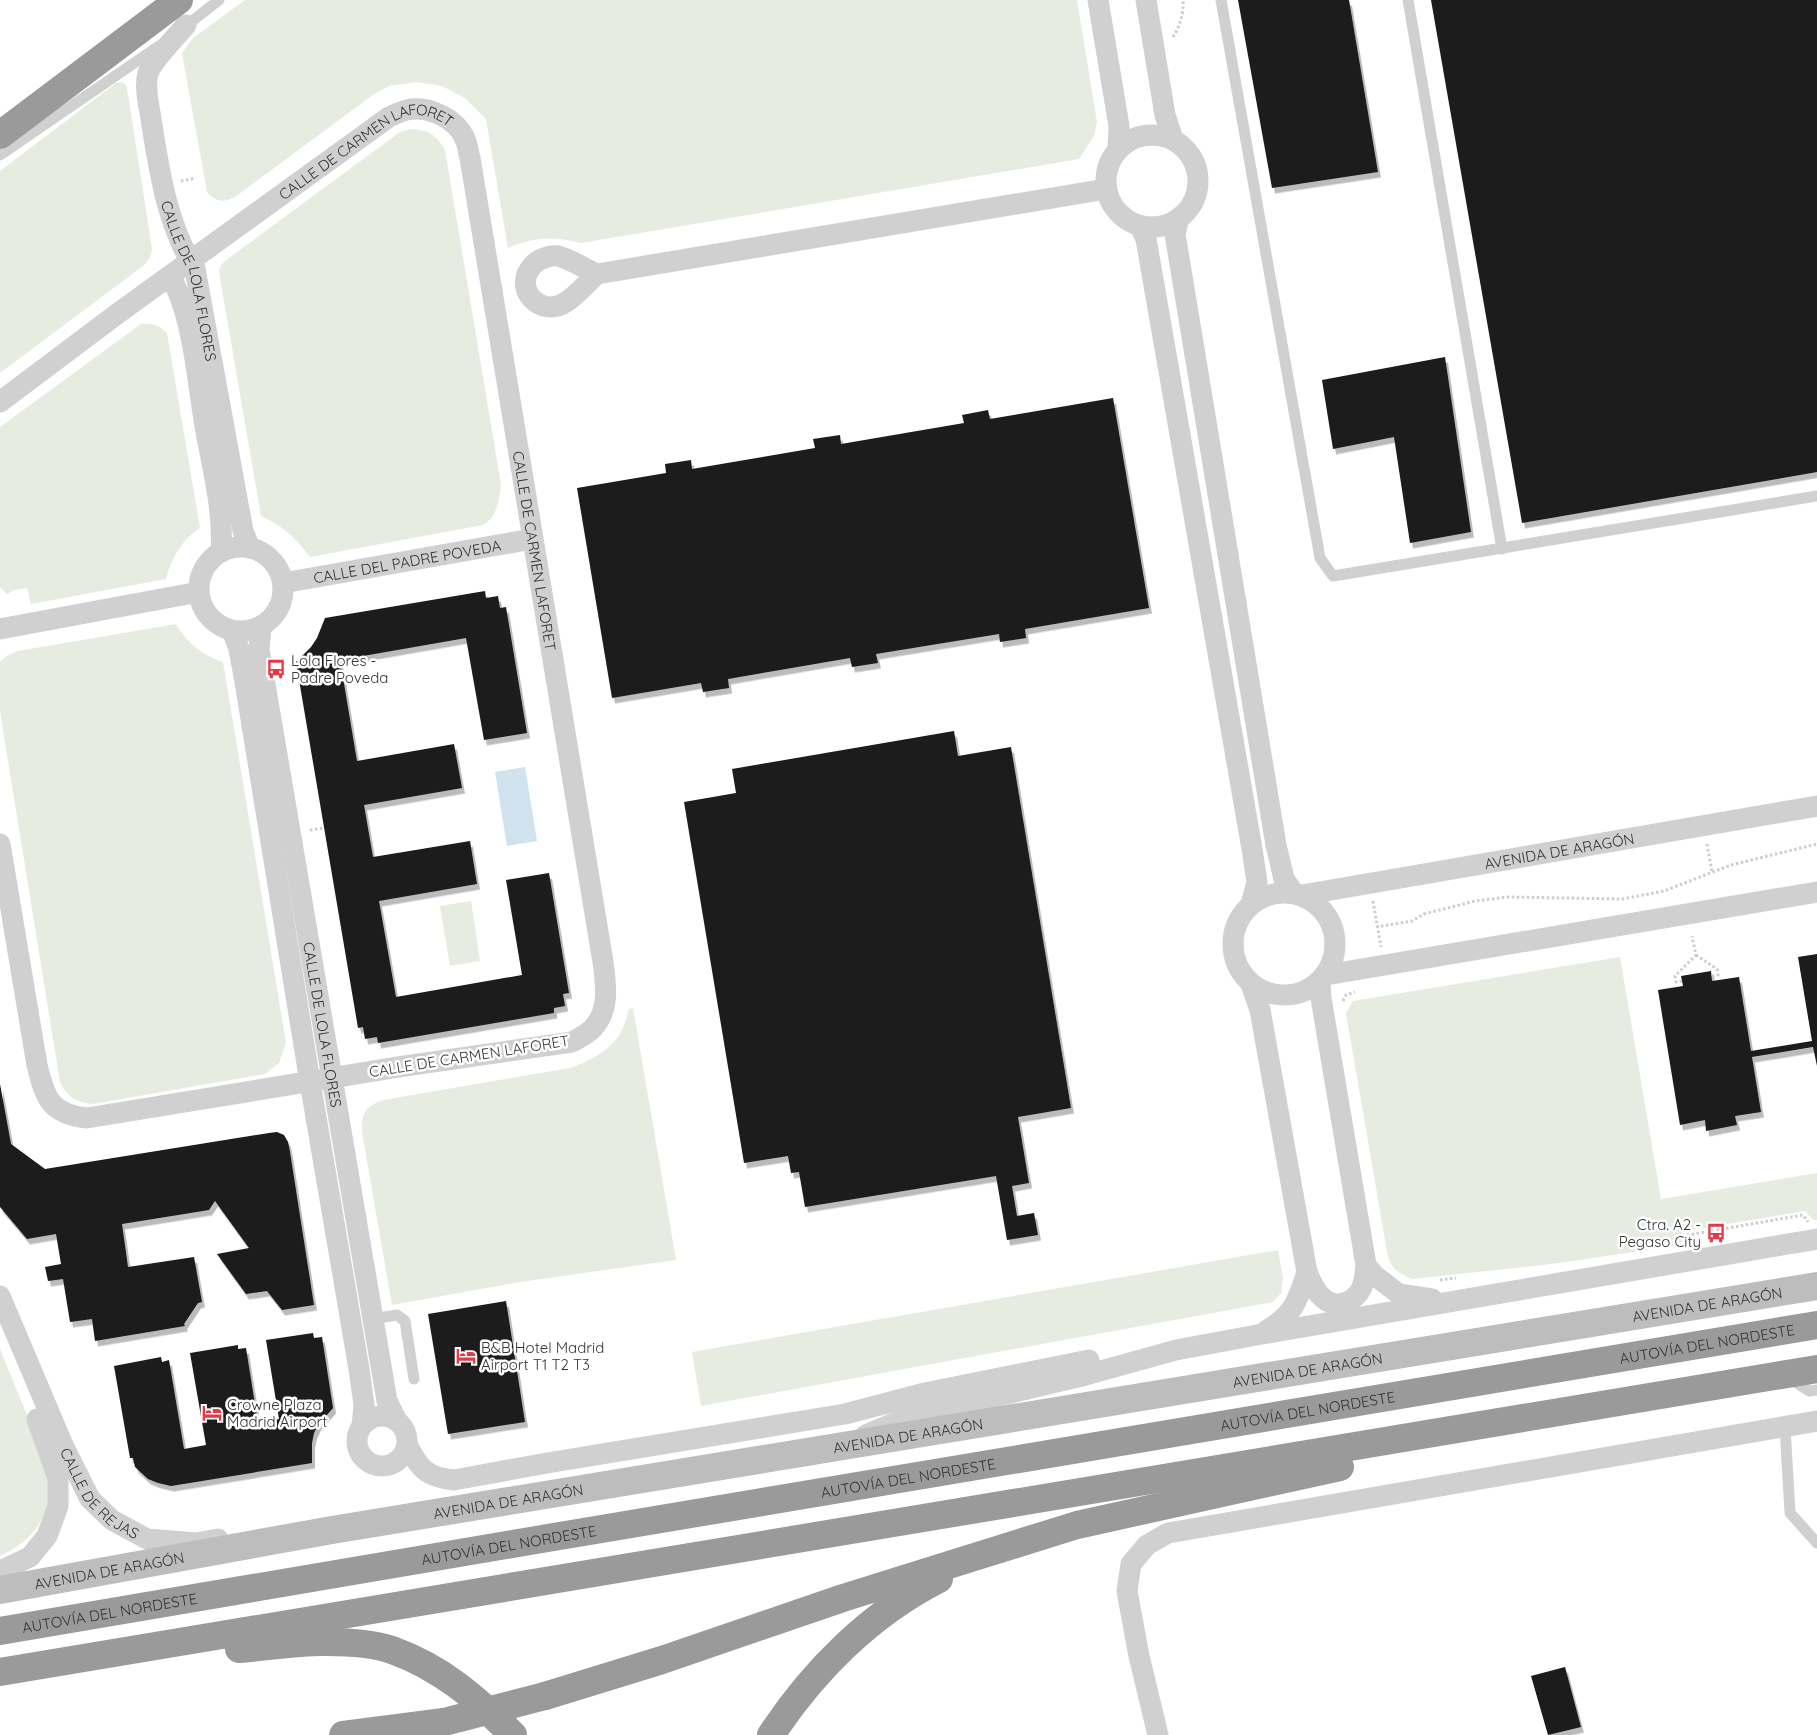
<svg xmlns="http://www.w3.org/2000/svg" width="1817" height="1735" font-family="Quicksand,sans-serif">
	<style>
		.green { fill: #e6ecdf }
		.water { fill: #cfe2ee }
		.building { fill: #1a1a1a; filter: url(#shadow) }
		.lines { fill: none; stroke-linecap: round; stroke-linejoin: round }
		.path { stroke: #cdcdcd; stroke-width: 3; stroke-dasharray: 2.5 2.5; stroke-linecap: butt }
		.lane { stroke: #d0d0d0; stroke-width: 11 }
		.street { stroke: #d0d0d0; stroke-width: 21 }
		.secondary { stroke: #bdbdbd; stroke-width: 28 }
		.highway { stroke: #9a9a9a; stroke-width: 28 }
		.highway-bridge { stroke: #9a9a9a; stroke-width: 28 }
		.labels { text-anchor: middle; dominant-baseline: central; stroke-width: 5; stroke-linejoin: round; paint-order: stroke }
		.street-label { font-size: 15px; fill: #333; stroke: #fff }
		.poi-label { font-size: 15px; fill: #333; stroke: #fff; text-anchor: start }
	</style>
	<defs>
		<filter id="shadow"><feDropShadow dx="3" dy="5.5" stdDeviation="0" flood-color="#0004"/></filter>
	</defs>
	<rect width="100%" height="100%" fill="#fff"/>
	<path class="green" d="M245,0H1077L1097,122L1094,136L1079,159L581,243C553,236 535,237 508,248L486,119L465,98L442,86L417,82L389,86L374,94L235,197C223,203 216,202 207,192L182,53L193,38Z
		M122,82L126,85L128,94L152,249L150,258L143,266L0,373V171L116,83Z
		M410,129C427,129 437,135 445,150L501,485C499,501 497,517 483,525L310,557C295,537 284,527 261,516L219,272L221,265L225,261L400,132Z
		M141,324C152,323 159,325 167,333L200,528C182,539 171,559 166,579L31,604L27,588L14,590L7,594L0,587V427Z
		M176,624C187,643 202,655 223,662L286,1043L279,1063L265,1074L93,1104C76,1103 67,1096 60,1082L0,711V662L8,655L18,651Z
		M471,901L480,961L450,966L440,906Z
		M1620,957L1661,1199L1817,1173V1220H1813L1805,1211L1685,1231L1681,1245L1552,1264L1412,1279C1392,1270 1390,1267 1386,1246L1346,1013L1353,1001Z
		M633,1008L676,1260L520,1282L392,1305L362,1132C361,1113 366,1106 383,1100L570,1068C590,1061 610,1051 621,1032C625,1025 627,1016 629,1009Z
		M1278,1250L1283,1278L1281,1293L1273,1302L701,1406L692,1352Z
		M0,1349C10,1373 19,1396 29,1420C34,1434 42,1448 46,1463C58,1504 39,1539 0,1556Z"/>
	<path class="water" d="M525,767L537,841L507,846L495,772Z"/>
	<path class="building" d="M1238,0H1349L1378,172L1272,188Z
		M1431,0H1817V472L1522,523Z
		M1445,357L1471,532L1410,543L1394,437L1333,449L1322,380Z
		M1113,398L1149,608L1025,629L1026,638L1000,642L999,634L876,654L878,663L852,667L850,658L728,679L729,688L703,692L701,683L612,698L577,488L666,473L665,464L691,460L692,469L815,448L813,439L840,435L841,444L964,423L962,415L988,410L990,419Z
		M485,591L486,598L498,596L500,608L506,607L527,733L484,740L466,638L340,660L357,761L454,744L462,788L364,805L373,857L470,841L477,884L379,901L396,997L522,975L506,880L549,873L569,993L563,994L565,1006L554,1008V1013L378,1043L377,1037L365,1039L363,1027L358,1028L296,662L311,647L317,638L325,618Z
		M954,731L958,756L1011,747L1071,1108L1018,1117L1029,1183L1012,1186L1017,1216L1034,1213L1038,1235L1007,1240L996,1176L805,1207L799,1172L791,1173L788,1156L744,1163L684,802L736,793L732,769Z
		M1817,954V1066L1813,1047L1752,1057L1761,1112L1735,1116L1737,1125L1706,1131L1705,1120L1680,1125L1658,990L1683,986L1681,976L1711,971L1712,981L1739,977L1751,1051L1812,1041L1798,957Z
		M0,1084L11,1144L45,1169L269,1133L277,1132L284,1135L288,1142L290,1152L314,1305L282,1310L267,1291L246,1294L217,1254L249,1248L215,1201L209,1210L122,1224L128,1267L194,1257L202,1302L198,1303L184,1324L185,1326L95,1341L92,1319L70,1322L63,1279L48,1281L45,1267L61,1264L56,1234L27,1239L0,1207Z
		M506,1301L525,1422L448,1434L428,1314Z
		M313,1333L314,1338L322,1337L333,1408L318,1425L314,1433L312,1443V1463L171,1486L158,1483L148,1479L135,1467L133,1458H130L114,1366L161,1357L162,1362L169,1360L184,1449L206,1445L190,1353L238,1345V1349L246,1348L258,1423L279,1419L266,1340Z
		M1565,1667L1581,1727L1548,1735L1531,1676Z"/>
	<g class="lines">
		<path class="path" d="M1173,37C1180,26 1184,13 1183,0
			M181,181L196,178
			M310,830L324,828
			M1707,844L1712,872
			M1373,901L1381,947
			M1376,927L1412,921L1424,914L1475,901L1508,897L1622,899L1664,891L1731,865L1817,844
			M1696,955L1717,969L1718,975L1712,976
			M1682,981L1676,982L1675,976L1696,955L1692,936
			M1343,1001L1346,995L1355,992
			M1686,1241L1688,1235L1803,1215L1808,1222
			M1440,1280L1456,1278"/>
		<path class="lane" d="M1221,0L1320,558L1333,576L1817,496
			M1408,0L1502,549
			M182,29L219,0
			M0,155L159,46
			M373,1319L397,1315L405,1321L414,1379
			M1789,1378L1809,1391L1817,1390
			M1785,1427L1790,1513L1817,1543"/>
		<g class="street">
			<path d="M1098,0L1119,126L1118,149"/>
			<path d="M1146,0L1165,115L1173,139"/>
			<path id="s1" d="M186,25C176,37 153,60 148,73C144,87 149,105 151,119C159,170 167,225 195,269L243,531L250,548"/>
			<circle cx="1152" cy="181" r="46"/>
			<path d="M1179,218L1175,234L1276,845L1284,879L1293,892"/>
			<path d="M1140,226L1146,239L1252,849L1257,882L1251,904"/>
			<path d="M597,274C586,269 570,259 558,256C550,255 539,259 534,264C510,288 541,319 566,302C577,295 587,283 597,274L1106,189"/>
			<path d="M170,276C192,312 197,377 204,420C211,463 224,508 221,552"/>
			<path id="s2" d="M0,402L117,314L389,117C394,115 401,111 407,110C428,105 457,119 465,139C468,145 468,152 470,158L603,962C606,985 610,1010 593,1028C588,1034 579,1038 572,1042L398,1067L87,1118C50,1114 45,1098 37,1065L0,844"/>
			<circle cx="241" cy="589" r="42"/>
			<path id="s3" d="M283,583L532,539"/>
			<path id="s4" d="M261,626L259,649L387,1401L397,1421"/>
			<path d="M0,629L199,592"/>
			<path d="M232,630L239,649L245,682L310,1082L359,1369L364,1405L362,1426"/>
			<circle cx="1284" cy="944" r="51"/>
			<path id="s5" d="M1302,895L1817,806"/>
			<path d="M1326,975L1817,892"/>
			<path d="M1251,984L1260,1010L1307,1272C1311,1281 1315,1292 1323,1298C1337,1311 1358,1301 1363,1284C1365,1278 1365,1271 1366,1265L1321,998L1320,982"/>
			<path d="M1366,1265L1374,1275L1399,1294L1432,1299"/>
			<path id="s6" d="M0,1296L63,1445L90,1499L112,1520L147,1539L196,1543L218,1539"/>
			<path d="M1266,1331C1294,1314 1297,1302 1307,1272"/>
			<circle cx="382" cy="1441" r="25"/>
			<path d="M866,1435L906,1418L1086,1375L1176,1350L1262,1334L1817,1239"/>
			<path d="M407,1445C420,1469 426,1477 454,1480L547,1463L845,1414L925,1393L1089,1360"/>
			<path d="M0,1571L30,1557L47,1536L58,1506V1479L37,1419"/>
			<path d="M1158,1735L1139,1656L1127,1591L1131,1564L1147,1545L1168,1533L1817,1421"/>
		</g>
		<path class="secondary" id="s7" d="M0,1590L332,1530L1817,1286"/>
		<g class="highway">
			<path d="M0,135L179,0"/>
			<path id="s8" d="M0,1631L530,1541L1817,1325"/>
			<path d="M239,1649C267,1647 300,1641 327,1642C348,1642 372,1643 392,1650C442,1668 476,1698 513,1735"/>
			<path d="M0,1672L1817,1369"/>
			<path d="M545,1696L662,1660L843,1598L1077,1525L1340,1467"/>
			<path d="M343,1735L444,1722"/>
			<path d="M771,1735C813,1671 870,1614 939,1579"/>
		</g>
		<path class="highway-bridge" d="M444,1722L545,1696"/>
	</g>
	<defs>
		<symbol id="bus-bare" viewBox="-9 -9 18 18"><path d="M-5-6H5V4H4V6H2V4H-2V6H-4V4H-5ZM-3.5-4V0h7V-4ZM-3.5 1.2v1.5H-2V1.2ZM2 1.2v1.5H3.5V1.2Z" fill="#e63946" stroke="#fff" stroke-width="2.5" paint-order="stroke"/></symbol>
		<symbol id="hotel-bare" viewBox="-9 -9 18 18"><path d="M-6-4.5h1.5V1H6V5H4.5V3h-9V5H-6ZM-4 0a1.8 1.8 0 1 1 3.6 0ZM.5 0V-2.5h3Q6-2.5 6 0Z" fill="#e63946" stroke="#fff" stroke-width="2.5" paint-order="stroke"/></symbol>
	</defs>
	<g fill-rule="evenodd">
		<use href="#bus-bare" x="262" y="655" width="28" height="28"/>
		<use href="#bus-bare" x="1702" y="1219" width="28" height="28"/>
		<use href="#hotel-bare" x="452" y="1342" width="28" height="28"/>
		<use href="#hotel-bare" x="198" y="1399" width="28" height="28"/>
	</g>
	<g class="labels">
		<g class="street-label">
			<text stroke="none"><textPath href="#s2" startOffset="449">CALLE DE CARMEN LAFORET</textPath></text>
			<text stroke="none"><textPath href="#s1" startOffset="275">CALLE DE LOLA FLORES</textPath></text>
			<text stroke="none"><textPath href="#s2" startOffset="989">CALLE DE CARMEN LAFORET</textPath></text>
			<text stroke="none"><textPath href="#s3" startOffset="126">CALLE DEL PADRE POVEDA</textPath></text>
			<text stroke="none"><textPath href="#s5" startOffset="261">AVENIDA DE ARAGÓN</textPath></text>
			<text stroke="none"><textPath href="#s4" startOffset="404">CALLE DE LOLA FLORES</textPath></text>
			<text transform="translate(469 1056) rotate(-9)">CALLE DE CARMEN LAFORET</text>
			<text stroke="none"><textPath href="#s7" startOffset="1731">AVENIDA DE ARAGÓN</textPath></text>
			<text stroke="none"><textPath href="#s8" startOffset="1731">AUTOVÍA DEL NORDESTE</textPath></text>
			<text stroke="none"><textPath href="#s7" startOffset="1326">AVENIDA DE ARAGÓN</textPath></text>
			<text stroke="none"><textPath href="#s8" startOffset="1326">AUTOVÍA DEL NORDESTE</textPath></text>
			<text stroke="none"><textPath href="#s7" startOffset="921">AVENIDA DE ARAGÓN</textPath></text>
			<text stroke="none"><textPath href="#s8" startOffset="921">AUTOVÍA DEL NORDESTE</textPath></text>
			<text stroke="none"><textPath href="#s6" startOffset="224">CALLE DE REJAS</textPath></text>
			<text stroke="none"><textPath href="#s7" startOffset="516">AVENIDA DE ARAGÓN</textPath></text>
			<text stroke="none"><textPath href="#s8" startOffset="516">AUTOVÍA DEL NORDESTE</textPath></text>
			<text stroke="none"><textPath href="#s7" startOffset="111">AVENIDA DE ARAGÓN</textPath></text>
			<text stroke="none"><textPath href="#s8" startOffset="111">AUTOVÍA DEL NORDESTE</textPath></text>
		</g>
		<g class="poi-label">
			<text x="291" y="660">Lola Flores -<tspan x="291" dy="17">Padre Poveda</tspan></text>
			<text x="1701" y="1224" text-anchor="end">Ctra. A2 -<tspan x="1701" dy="17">Pegaso City</tspan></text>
			<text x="481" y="1347">B&amp;B Hotel Madrid<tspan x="481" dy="17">Airport T1 T2 T3</tspan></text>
			<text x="227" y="1404">Crowne Plaza<tspan x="227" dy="17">Madrid Airport</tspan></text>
		</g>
	</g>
</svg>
